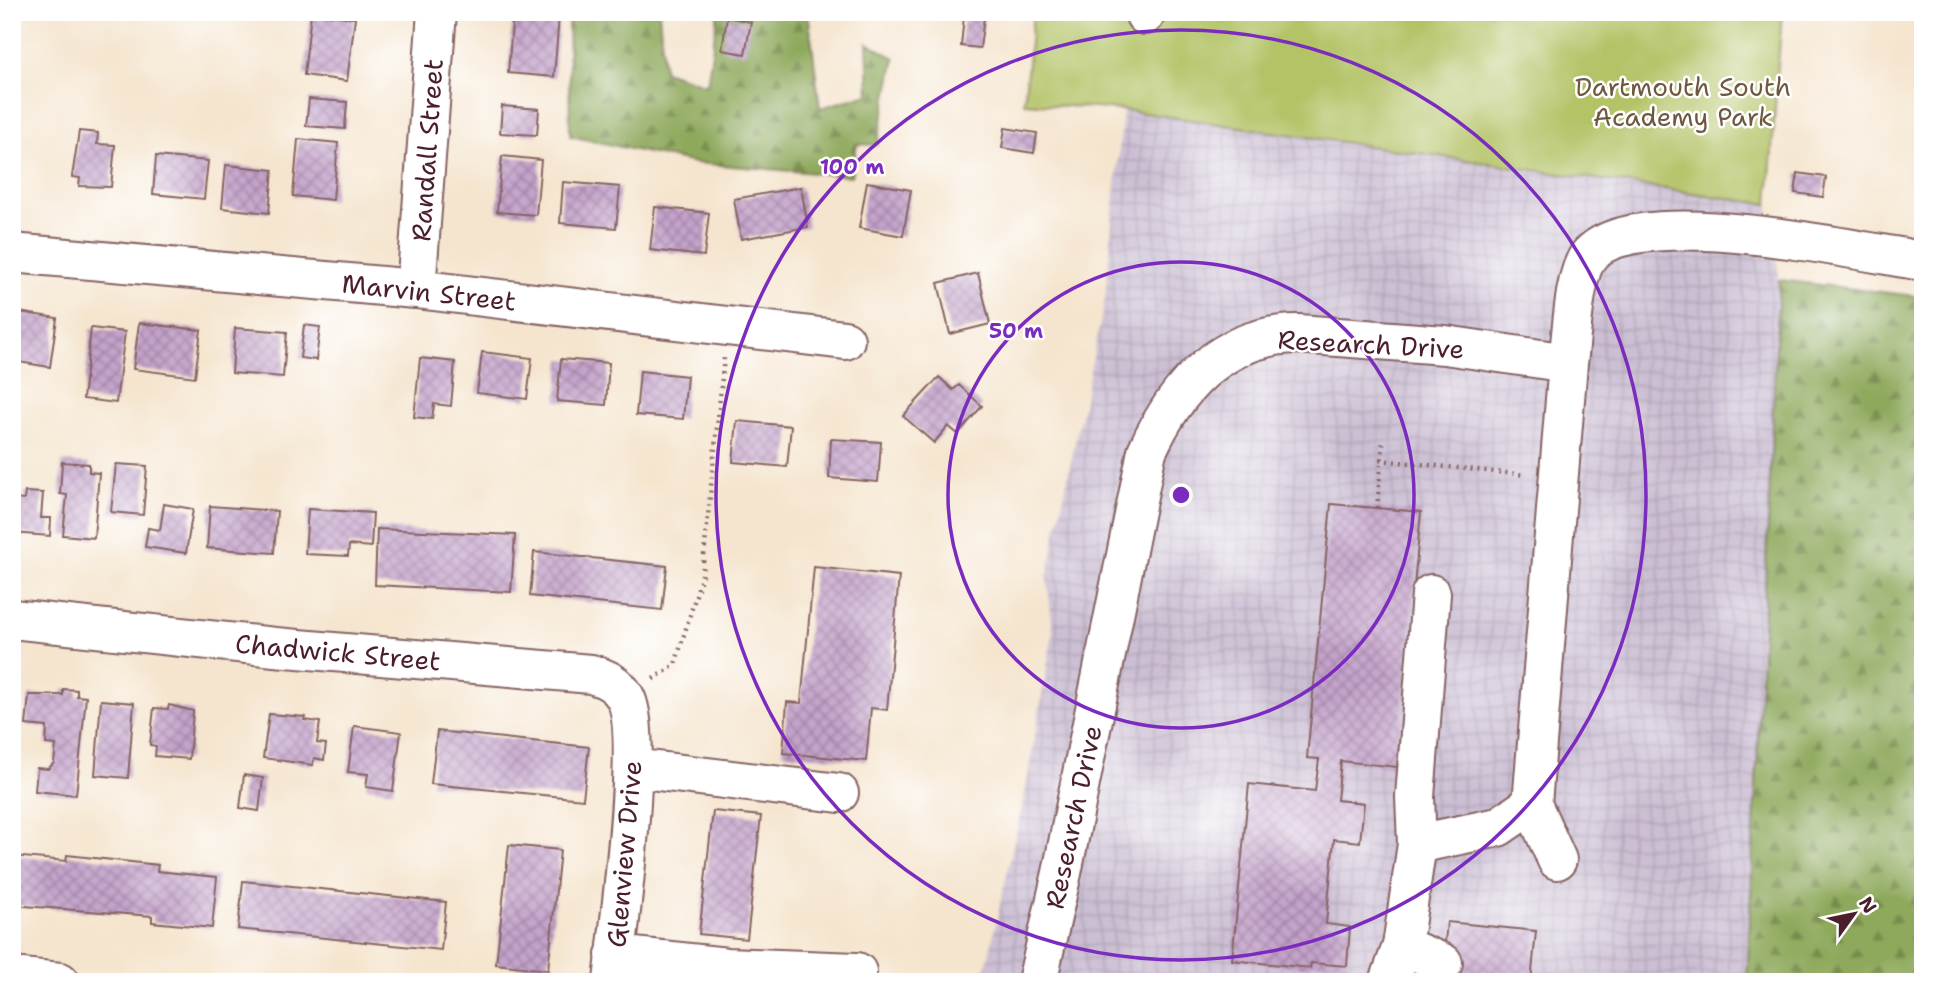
<svg xmlns="http://www.w3.org/2000/svg" width="1935" height="994" font-family="'Shantell Sans',sans-serif">
	<style>
		.industrial { fill: url(#industrial-grid) }
		.green { fill: #b3c366; stroke: #7e7148; stroke-width: 2 }
		.forest { fill: url(#forest-firs); stroke: #6c6443; stroke-width: 2 }
		.building { fill: url(#building-cross-hatch) }
		.lines { fill: none; stroke-linecap: round; stroke-linejoin: round }
		.minor-casing { stroke: #866464; stroke-width: 42 }
		.path { stroke: #866464; stroke-width: 4.5; stroke-dasharray: 2 5; stroke-linecap: butt }
		.minor { stroke: #fff; stroke-width: 38 }
		.ring { fill: none; stroke: #7b2cbf; stroke-width: 3.5 }
		.labels { text-anchor: middle; dominant-baseline: central; stroke-width: 5; stroke-linejoin: round; paint-order: stroke }
		.park-label { font-size: 26px; fill: #6f5840; stroke: #fff }
		.street-label { font-size: 26px; fill: #4a1f2b; stroke: #fff }
		.centre { fill: #7b2cbf; stroke: #fff; stroke-width: 3.5 }
		.ring-label { font-size: 21px; text-anchor: middle; font-weight: bold; fill: #7b2cbf; stroke: #fff; stroke-width: 5; stroke-linejoin: round; paint-order: stroke }
	</style>
	<defs>
		<pattern id="industrial-grid" width="8" height="8" patternUnits="userSpaceOnUse" patternTransform="scale(1.75)"><rect width="8" height="8" fill="#ccbfd4"/><path d="M0 4h8M4 0v8" fill="none" stroke="#b1a4b6"/></pattern>
		<pattern id="forest-firs" width="22" height="20" patternUnits="userSpaceOnUse" patternTransform="scale(1.75)"><rect width="22" height="20" fill="#8ea95b"/><path d="M5 1l3.5 6h-7zM16 11l3.5 6h-7z" fill="#76894b"/></pattern>
		<pattern id="building-cross-hatch" width="8" height="8" patternUnits="userSpaceOnUse" patternTransform="scale(1.75)"><rect width="8" height="8" fill="#c4a3cb"/><path d="M0 0l8 8M0 8l8-8" fill="none" stroke="#a184a5"/></pattern>
	</defs>
	<rect width="100%" height="100%" fill="#fff"/>
	<filter id="ink" filterUnits="userSpaceOnUse"><feTurbulence type="fractalNoise" baseFrequency=".0143" numOctaves="2"/><feDisplacementMap in="SourceGraphic" scale="14" xChannelSelector="R" yChannelSelector="G"/><feConvolveMatrix kernelMatrix="1 2 1 2 8 2 1 2 1" color-interpolation-filters="sRGB"/></filter>
	<filter id="wash" filterUnits="userSpaceOnUse"><feTurbulence type="fractalNoise" baseFrequency=".00686" numOctaves="4" result="noise"/><feDisplacementMap in="SourceGraphic" scale="28" xChannelSelector="R" yChannelSelector="G"/><feGaussianBlur stdDeviation="1.57" result="paint"/><feColorMatrix in="noise" values="0 0 0 0 0 0 0 0 0 0 0 0 0 0 0 0 0 1.4 0 .05"/><feComposite in="paint" operator="in"/></filter>
	<g filter="url(#wash)">
		<rect width="100%" height="100%" fill="#f5e5cf"/>
		<path class="industrial" d="M1123,110L1768,204L1776,242L1779,280L1747,982H983L1026,788L1053,632L1047,577L1105,300Z"/>
		<path class="green" d="M1033,12H1782L1768,204L1123,110L1024,103Z"/>
		<path class="forest" d="M568,12H659L664,71L707,85L718,12H808L820,108L869,94L867,43L895,58L877,145L857,144L851,176L695,163L570,136Z
			M1779,280L1923,297V982H1747Z"/>
		<g id="blocks">
			<path class="building" d="M513,12L559,16L554,77L508,73Z
				M311,13L355,18L347,81L304,75Z
				M964,16L984,18L980,48L961,46Z
				M727,17L751,22L745,54L722,50Z
				M309,99L347,102L345,129L306,126Z
				M502,106L539,109L537,135L500,133Z
				M1005,128L1037,133L1034,153L1002,148Z
				M79,131L98,133L97,144L115,145L111,187L79,186L80,178L72,177Z
				M298,139L338,143L333,200L293,196Z
				M156,156L208,161L204,199L153,194Z
				M502,156L541,160L536,215L497,212Z
				M226,165L273,170L269,213L222,208Z
				M1798,173L1826,177L1823,197L1795,193Z
				M563,182L620,187L616,228L560,223Z
				M867,182L911,190L903,236L859,228Z
				M801,187L808,227L741,239L734,199Z
				M655,207L709,213L704,256L650,250Z
				M978,273L990,324L950,334L938,283Z
				M12,311L57,318L50,367L12,361Z
				M139,323L201,330L195,377L133,369Z
				M304,325L320,327L316,360L300,358Z
				M91,328L125,332L116,403L83,399Z
				M235,328L287,332L283,377L232,373Z
				M482,352L532,358L527,399L477,393Z
				M420,358L455,362L451,406L434,404L432,419L414,417Z
				M561,359L609,363L606,405L557,401Z
				M640,371L687,376L683,419L636,415Z
				M939,377L953,390L959,385L982,406L958,434L948,426L934,443L903,416Z
				M737,421L791,426L787,467L733,462Z
				M831,439L881,442L878,482L829,478Z
				M62,462L89,464V472L99,473L94,538L63,535L67,495L60,494Z
				M116,464L147,466L143,515L111,512Z
				M25,492L43,493L41,518H51L50,536L12,533V499L24,500Z
				M164,504L193,509L186,553L145,547L148,528L160,530Z
				M1331,504L1421,512L1397,767L1341,761L1337,800L1364,803L1360,842L1334,839L1326,924L1350,927L1347,966L1311,963L1310,968L1232,960L1249,784L1315,791L1319,759L1307,758Z
				M210,506L277,511L274,553L207,548Z
				M308,509L373,513L371,547L349,545L348,556L305,554Z
				M377,529L515,535L511,592L375,585Z
				M534,552L667,566L662,610L530,596Z
				M814,567L899,576L887,710L871,708L866,761L783,753L787,702L801,703Z
				M63,689L77,690V696L86,697L76,795L35,791L37,768L48,769L54,763L56,745L46,744L47,727L26,725L29,695H63Z
				M101,700L134,703L128,778L95,775Z
				M169,705L193,711L189,759L155,756L156,746L150,745L154,708L168,709Z
				M269,714L305,717L304,720L320,722L317,743L326,744L324,760L314,758L313,765L263,758Z
				M354,726L401,732L393,791L366,787L368,774L348,772Z
				M437,731L589,747L583,799L431,784Z
				M244,775L263,778L259,811L240,808Z
				M713,811L761,816L747,939L699,934Z
				M509,845L560,850L548,970L496,964Z
				M67,855L158,865L157,871L217,877L212,928L152,922V916L12,905V856L66,861Z
				M243,881L446,902L441,950L238,929Z
				M1447,922L1536,931L1531,982H1441Z"/>
		</g>
	</g>
	<g filter="url(#ink)">
		<use href="#blocks" fill-opacity="0" stroke="#866464" stroke-width="2"/>
		<g class="lines">
			<defs>
				<path id="minor" d="M1144,12L1145,15
					M12,253L416,289L845,340
					M416,289L437,12
					M12,619L275,647L591,674C605,678 617,683 625,697C646,733 618,930 613,982
					M633,768L839,793
					M1532,804L1557,860
					M1417,844L1415,797L1431,594
					M1402,946L1443,963
					M615,955L727,967L857,972
					M12,977L60,982
					M1037,982L1062,873L1147,451C1176,387 1222,335 1298,334L1445,345L1568,363C1572,336 1573,273 1590,254C1637,202 1855,251 1923,261
					M1389,982L1402,946L1417,844L1498,827L1532,804L1568,363"/>
			</defs>
			<use href="#minor" class="minor-casing"/>
			<path class="path" d="M1380,460L1526,475
				M1377,508L1383,443
				M653,679L675,665L702,575L724,358"/>
			<use href="#minor" class="minor"/>
		</g>
	</g>
	<g class="ring">
		<circle cx="1181" cy="495" r="233"/>
		<circle cx="1181" cy="495" r="465"/>
	</g>
	<g class="labels">
		<g class="park-label">
			<text x="1683" y="86">Dartmouth South<tspan x="1683" dy="30">Academy Park</tspan></text>
		</g>
		<g class="street-label">
			<text transform="translate(427 150) rotate(-86)">Randall Street</text>
			<text transform="translate(429 292) rotate(6)">Marvin Street</text>
			<text transform="translate(1371 344) rotate(3)">Research Drive</text>
			<text transform="translate(338 652) rotate(5)">Chadwick Street</text>
			<text transform="translate(1073 817) rotate(-78)">Research Drive</text>
			<text transform="translate(624 854) rotate(-85)">Glenview Drive</text>
		</g>
	</g>
	<circle cx="1181" cy="495" r="10" class="centre"/>
	<g class="ring-label">
		<text x="852" y="174">100 m</text>
		<text x="1016" y="338">50 m</text>
	</g>
	<rect width="1935" height="994" fill="none" stroke="#fff" stroke-width="42"/>
	<g transform="translate(1854 914) rotate(57)" stroke="#ffffff" stroke-width="5" paint-order="stroke">
	<path d="M0-5L12 26L0 18L-12 26Z" fill="#4a1f2b"/>
	<text y="-10" font-size="19" font-weight="bold" text-anchor="middle" fill="#4a1f2b">N</text>
	</g>
</svg>
